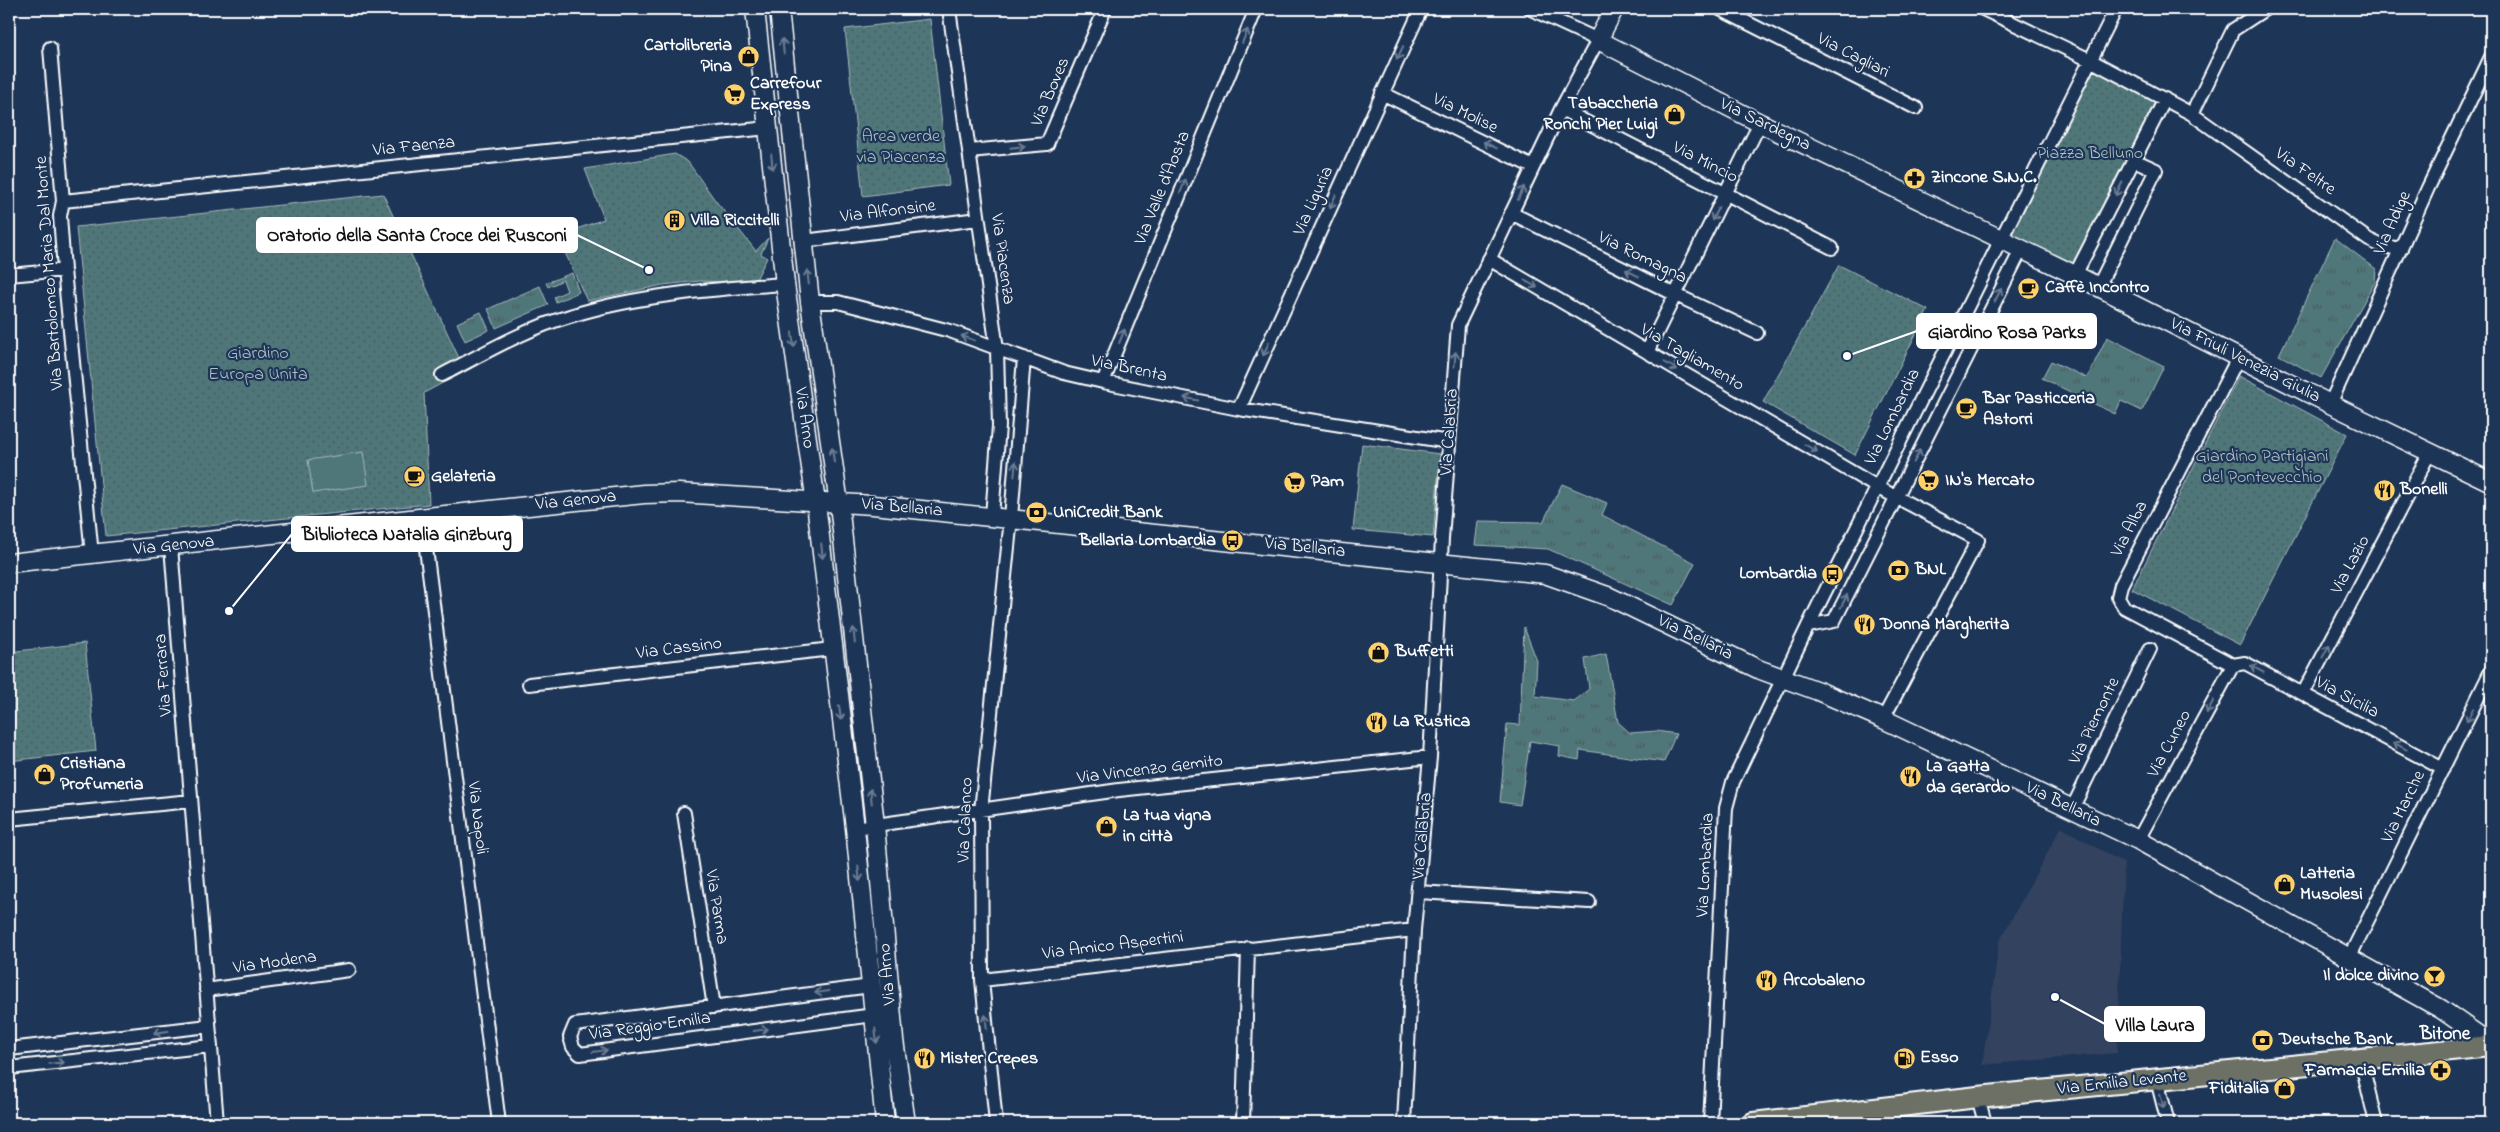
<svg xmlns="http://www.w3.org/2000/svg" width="2500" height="1132" font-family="'Indie Flower',sans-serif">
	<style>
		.built { fill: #32425e }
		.grass { fill: url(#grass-tufts); stroke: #a7babc }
		.park { fill: url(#park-dots); stroke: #a7babc }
		.garden { fill: #4f7679; stroke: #a7babc }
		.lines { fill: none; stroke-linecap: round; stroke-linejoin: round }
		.street-casing { stroke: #fff; stroke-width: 16 }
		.secondary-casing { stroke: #fff; stroke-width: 21 }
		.primary-casing { stroke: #fff; stroke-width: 24 }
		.street { stroke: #1d3557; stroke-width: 12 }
		.secondary { stroke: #1d3557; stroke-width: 18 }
		.primary { stroke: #6c7065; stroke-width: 20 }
		.oneway { stroke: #6c7c92 }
		.labels { text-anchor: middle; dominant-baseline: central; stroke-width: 4.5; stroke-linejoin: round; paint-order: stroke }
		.poi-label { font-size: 18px; font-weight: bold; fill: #fff; stroke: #1d3557; text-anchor: start }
		.street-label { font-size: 18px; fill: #fff; stroke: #1d3557 }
		.park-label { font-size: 18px; fill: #b0c1c3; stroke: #1d3557 }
		.neighbourhood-label { font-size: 19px; font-weight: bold; fill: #fff; stroke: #1d3557 }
		.leader { fill: none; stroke: #fff; stroke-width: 2 }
		.callout-dot { fill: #fff; stroke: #1d3557; stroke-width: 2 }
		.callout { fill: #fff; stroke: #fff; stroke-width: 2 }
		.callout-label { font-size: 19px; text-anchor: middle; font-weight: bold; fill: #111 }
	</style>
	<defs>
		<pattern id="grass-tufts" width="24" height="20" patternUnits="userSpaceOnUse" patternTransform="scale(1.25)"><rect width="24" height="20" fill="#4f7679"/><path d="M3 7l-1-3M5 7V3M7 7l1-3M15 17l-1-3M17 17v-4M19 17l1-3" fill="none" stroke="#4d5d5e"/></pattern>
		<pattern id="park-dots" width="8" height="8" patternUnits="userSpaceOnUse" patternTransform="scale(1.25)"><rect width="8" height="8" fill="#4f7679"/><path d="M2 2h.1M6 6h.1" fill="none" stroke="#4d5d5e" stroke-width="1.8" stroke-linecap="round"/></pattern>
	</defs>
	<rect width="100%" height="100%" fill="#1d3557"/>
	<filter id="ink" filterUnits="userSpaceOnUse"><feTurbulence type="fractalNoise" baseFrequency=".02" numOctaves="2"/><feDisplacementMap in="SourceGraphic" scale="10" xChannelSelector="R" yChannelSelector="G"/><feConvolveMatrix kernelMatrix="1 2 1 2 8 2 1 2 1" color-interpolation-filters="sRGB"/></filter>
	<g filter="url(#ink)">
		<path class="built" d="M2061,827L2124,863L2117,1053L1982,1065L1999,942Z"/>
		<path class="grass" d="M2335,238L2376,269L2375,282L2321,378L2279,355Z
			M572,273L579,292L556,302L554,297L567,291L563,280L548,287L546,283Z
			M540,286L548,305L496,328L488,309Z
			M481,312L489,330L465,341L457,323Z
			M2107,337L2164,366L2142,411L2121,401L2115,414L2042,378L2051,361L2087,378Z
			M1562,484L1607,503L1602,515L1695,563L1673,605L1548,549L1475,545L1478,521L1543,522Z
			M1524,627L1537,661L1535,696L1574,701L1589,689L1585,659L1606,654L1618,722L1630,733L1657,731L1676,734L1664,762L1580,750L1579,760L1559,756L1560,746L1530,741L1520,805L1500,802L1507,724L1520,725Z"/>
		<path class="park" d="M930,19L949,185L863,196L845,29Z
			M2090,60L2165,99L2075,275L2000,239Z
			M675,154L688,162L715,200L756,251L768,238L761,254L767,258L754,283L700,281L663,285L587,301L552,224L577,229L604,219L585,169Z
			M383,194L465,371L424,393L429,504L106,536L76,227Z
			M1839,265L1928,310L1855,455L1763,402Z
			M2239,376L2347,434L2240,645L2132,589Z
			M1362,444L1440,454L1433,537L1353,530Z
			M85,643L96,751L9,761V652Z"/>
		<path class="garden" d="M363,452L368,485L313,493L308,460Z"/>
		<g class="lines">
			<defs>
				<path id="street" d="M949,9L997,349L999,426L992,516
					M1720,9L1916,108
					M1983,9L2090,60L2192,114L2369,240L2382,246L2401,249
					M50,48L63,201L60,216L64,270L92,555
					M1382,93L1533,167
					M1561,109L1832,248
					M2192,114L2233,30L2265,9
					M969,151L1047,144L1105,9
					M63,201L768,128
					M1511,213L1676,295L1757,333
					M804,241L978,219
					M1489,259L1877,487L1978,540L1883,719
					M9,275L64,270
					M2075,275L2165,99
					M2098,287L2156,170L2134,160
					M810,302H838L950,331L1064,373L1103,382L1239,409L1449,442
					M1647,352L1760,123
					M442,375C483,354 525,329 570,316C638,295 714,289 785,284
					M1103,382L1256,9
					M2330,404L2428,188L2491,57
					M1239,409L1421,9
					M422,517L499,1123
					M171,546L217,1123
					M1808,626L1834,621L2021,250
					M2233,665L2124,607L2118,597L2121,585L2238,358
					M2233,665L2245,663L2443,769
					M529,684L832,649
					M2303,694L2430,452
					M2072,809L2150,649
					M684,813L714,1007
					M9,819L191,801
					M855,828L1119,790L1430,757
					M2138,840L2233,665
					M1418,892L1589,902
					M2349,958L2491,671
					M982,980L1414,930
					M871,986L575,1025L570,1037L573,1047L580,1054L874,1015
					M206,990L349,970
					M9,1049L209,1026
					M2361,1060L2376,1123
					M9,1068L211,1046
					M2157,1080L2168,1123
					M1978,1097L1985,1123
					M996,1123L982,980L981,811L1011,518L1024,358
					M1243,1123L1248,948
					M1404,1123L1414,930L1430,757L1442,539L1458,325L1561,109L1598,40L1531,9
					M1710,1123L1726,808L1733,782L1808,626L2116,9"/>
				<path id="secondary" d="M755,9L785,284L816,503L855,828L885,1123
					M779,9L810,302L839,504L875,825L894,1040L906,1123
					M1614,9L1598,40L1760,123L2075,275L2330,404L2491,482
					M9,563L509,508L644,494L679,493L873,505L1545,574L1610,597L1758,669L1818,691L1883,719L2138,840L2441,1009L2491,1044"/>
				<path id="primary" d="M1753,1123L1978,1097L2491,1046"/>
			</defs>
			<use href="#street" class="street-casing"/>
			<use href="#secondary" class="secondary-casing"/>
			<use href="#primary" class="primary-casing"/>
			<use href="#street" class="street"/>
			<use href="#secondary" class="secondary"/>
			<use href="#primary" class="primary"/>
		</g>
		<defs><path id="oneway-shaft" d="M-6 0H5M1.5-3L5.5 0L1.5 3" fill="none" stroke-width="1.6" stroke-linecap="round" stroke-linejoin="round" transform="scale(1.25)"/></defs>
		<g class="oneway">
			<use href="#oneway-shaft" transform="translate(1245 36) rotate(-68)"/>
			<use href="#oneway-shaft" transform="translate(783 46) rotate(-96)"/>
			<use href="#oneway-shaft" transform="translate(1400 53) rotate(115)"/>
			<use href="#oneway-shaft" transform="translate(1490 145) rotate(-154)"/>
			<use href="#oneway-shaft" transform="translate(1018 147) rotate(-6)"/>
			<use href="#oneway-shaft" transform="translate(772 162) rotate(84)"/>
			<use href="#oneway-shaft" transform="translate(1183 186) rotate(-68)"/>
			<use href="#oneway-shaft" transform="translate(2119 189) rotate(117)"/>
			<use href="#oneway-shaft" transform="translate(1521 193) rotate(-65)"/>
			<use href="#oneway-shaft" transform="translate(1333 201) rotate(114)"/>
			<use href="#oneway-shaft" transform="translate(1715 214) rotate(116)"/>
			<use href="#oneway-shaft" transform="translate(1632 273) rotate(-153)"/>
			<use href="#oneway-shaft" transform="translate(808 277) rotate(-96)"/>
			<use href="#oneway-shaft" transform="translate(1531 284) rotate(30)"/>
			<use href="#oneway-shaft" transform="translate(1998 295) rotate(-63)"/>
			<use href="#oneway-shaft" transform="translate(1122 336) rotate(-68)"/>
			<use href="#oneway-shaft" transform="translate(968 338) rotate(-160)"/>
			<use href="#oneway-shaft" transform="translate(793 340) rotate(82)"/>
			<use href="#oneway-shaft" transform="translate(1266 349) rotate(114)"/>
			<use href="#oneway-shaft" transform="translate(1455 359) rotate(-86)"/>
			<use href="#oneway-shaft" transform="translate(1671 366) rotate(30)"/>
			<use href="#oneway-shaft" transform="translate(1191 399) rotate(-169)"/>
			<use href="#oneway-shaft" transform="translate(1811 448) rotate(30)"/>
			<use href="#oneway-shaft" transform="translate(833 455) rotate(-98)"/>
			<use href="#oneway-shaft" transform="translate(1917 456) rotate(-63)"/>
			<use href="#oneway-shaft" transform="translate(1015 469) rotate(-85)"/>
			<use href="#oneway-shaft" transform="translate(822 551) rotate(84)"/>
			<use href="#oneway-shaft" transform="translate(1844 601) rotate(-63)"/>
			<use href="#oneway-shaft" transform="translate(854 635) rotate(-96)"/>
			<use href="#oneway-shaft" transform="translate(2326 651) rotate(-62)"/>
			<use href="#oneway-shaft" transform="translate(2257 669) rotate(-152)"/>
			<use href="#oneway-shaft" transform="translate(2210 707) rotate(118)"/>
			<use href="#oneway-shaft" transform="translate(840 713) rotate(83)"/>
			<use href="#oneway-shaft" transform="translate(2470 715) rotate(116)"/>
			<use href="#oneway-shaft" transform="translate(2400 746) rotate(-152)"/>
			<use href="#oneway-shaft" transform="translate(871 796) rotate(-96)"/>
			<use href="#oneway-shaft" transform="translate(859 874) rotate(84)"/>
			<use href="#oneway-shaft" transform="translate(822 992) rotate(172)"/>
			<use href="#oneway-shaft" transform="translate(986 1022) rotate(-96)"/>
			<use href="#oneway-shaft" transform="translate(761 1030) rotate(-8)"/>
			<use href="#oneway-shaft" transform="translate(161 1032) rotate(173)"/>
			<use href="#oneway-shaft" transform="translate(876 1036) rotate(84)"/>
			<use href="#oneway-shaft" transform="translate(600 1051) rotate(-8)"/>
			<use href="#oneway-shaft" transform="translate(57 1063) rotate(-6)"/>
			<use href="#oneway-shaft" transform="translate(2162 1101) rotate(75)"/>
		</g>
	</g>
	<defs>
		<symbol id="shop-disc" viewBox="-11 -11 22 22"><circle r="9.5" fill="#ffd166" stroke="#1d3557"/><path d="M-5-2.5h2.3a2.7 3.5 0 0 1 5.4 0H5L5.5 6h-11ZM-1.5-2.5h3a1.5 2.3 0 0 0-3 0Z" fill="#111"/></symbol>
		<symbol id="supermarket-disc" viewBox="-11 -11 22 22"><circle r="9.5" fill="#ffd166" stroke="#1d3557"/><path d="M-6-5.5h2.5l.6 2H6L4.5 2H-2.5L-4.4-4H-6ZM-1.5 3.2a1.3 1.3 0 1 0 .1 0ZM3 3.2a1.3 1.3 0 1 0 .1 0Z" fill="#111"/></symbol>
		<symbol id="pharmacy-disc" viewBox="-11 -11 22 22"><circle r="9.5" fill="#ffd166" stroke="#1d3557"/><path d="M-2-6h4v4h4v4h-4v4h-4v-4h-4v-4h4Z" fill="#111"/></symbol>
		<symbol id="building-disc" viewBox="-11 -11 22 22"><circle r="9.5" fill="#ffd166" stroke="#1d3557"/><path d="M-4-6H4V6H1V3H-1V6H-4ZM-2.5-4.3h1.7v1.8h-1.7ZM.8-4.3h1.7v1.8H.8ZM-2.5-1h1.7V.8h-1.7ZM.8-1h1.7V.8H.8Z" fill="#111"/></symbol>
		<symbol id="cafe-disc" viewBox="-11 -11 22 22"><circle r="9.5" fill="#ffd166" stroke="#1d3557"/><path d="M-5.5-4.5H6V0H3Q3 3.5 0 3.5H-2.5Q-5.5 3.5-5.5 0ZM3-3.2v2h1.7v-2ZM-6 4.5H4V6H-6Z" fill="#111"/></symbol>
		<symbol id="restaurant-disc" viewBox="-11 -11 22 22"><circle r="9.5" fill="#ffd166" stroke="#1d3557"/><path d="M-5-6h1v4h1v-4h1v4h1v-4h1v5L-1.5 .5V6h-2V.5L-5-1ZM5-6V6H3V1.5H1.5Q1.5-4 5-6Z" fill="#111"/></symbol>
		<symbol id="bank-disc" viewBox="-11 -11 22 22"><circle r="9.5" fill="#ffd166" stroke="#1d3557"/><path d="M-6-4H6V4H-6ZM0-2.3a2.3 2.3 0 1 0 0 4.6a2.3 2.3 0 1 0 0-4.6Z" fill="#111"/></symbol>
		<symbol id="bus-disc" viewBox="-11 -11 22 22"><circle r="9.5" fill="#ffd166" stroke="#1d3557"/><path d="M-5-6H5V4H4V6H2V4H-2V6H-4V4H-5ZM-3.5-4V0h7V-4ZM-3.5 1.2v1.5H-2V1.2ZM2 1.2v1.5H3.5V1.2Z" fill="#111"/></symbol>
		<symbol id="bar-disc" viewBox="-11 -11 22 22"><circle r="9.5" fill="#ffd166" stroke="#1d3557"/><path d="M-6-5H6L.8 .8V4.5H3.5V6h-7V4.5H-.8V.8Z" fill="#111"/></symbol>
		<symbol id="fuel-disc" viewBox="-11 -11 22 22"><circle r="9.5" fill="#ffd166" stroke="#1d3557"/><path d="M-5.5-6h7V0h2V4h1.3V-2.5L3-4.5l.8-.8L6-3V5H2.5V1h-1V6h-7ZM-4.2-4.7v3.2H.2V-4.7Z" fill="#111"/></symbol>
	</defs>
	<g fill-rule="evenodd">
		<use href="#shop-disc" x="736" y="44" width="25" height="25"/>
		<use href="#supermarket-disc" x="722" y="82" width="25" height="25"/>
		<use href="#shop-disc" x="1662" y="102" width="25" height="25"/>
		<use href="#pharmacy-disc" x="1902" y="166" width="25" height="25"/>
		<use href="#building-disc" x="662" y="208" width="25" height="25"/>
		<use href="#cafe-disc" x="2016" y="276" width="25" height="25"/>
		<use href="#cafe-disc" x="1954" y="396" width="25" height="25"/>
		<use href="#cafe-disc" x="402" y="464" width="25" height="25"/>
		<use href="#supermarket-disc" x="1916" y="468" width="25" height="25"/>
		<use href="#supermarket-disc" x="1282" y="470" width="25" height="25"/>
		<use href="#restaurant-disc" x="2372" y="478" width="25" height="25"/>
		<use href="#bank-disc" x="1024" y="500" width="25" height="25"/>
		<use href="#bus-disc" x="1220" y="528" width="25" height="25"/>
		<use href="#bank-disc" x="1886" y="558" width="25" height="25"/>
		<use href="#bus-disc" x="1820" y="562" width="25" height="25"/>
		<use href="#restaurant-disc" x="1852" y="612" width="25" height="25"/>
		<use href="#shop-disc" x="1366" y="640" width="25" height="25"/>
		<use href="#restaurant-disc" x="1364" y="710" width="25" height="25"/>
		<use href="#shop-disc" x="32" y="762" width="25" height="25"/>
		<use href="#restaurant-disc" x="1898" y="764" width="25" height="25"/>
		<use href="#shop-disc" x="1094" y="814" width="25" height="25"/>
		<use href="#shop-disc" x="2272" y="872" width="25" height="25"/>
		<use href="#bar-disc" x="2422" y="964" width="25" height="25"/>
		<use href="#restaurant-disc" x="1754" y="968" width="25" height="25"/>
		<use href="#bank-disc" x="2250" y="1028" width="25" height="25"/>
		<use href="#fuel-disc" x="1892" y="1046" width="25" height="25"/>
		<use href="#restaurant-disc" x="912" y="1046" width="25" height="25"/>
		<use href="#pharmacy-disc" x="2428" y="1058" width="25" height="25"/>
		<use href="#shop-disc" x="2272" y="1076" width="25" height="25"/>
	</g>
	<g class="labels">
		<g class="poi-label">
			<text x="732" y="46" text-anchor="end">Cartolibreria<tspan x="732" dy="21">Pina</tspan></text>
			<text x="750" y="84">Carrefour<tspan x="750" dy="21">Express</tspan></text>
			<text x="1658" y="104" text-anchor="end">Tabaccheria<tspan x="1658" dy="21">Ronchi Pier Luigi</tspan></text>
			<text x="1931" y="178">Zincone S.N.C.</text>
			<text x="691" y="221">Villa Riccitelli</text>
			<text x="2045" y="288">Caffè Incontro</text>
			<text x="1983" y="399">Bar Pasticceria<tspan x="1983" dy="21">Astorri</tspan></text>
			<text x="431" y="477">Gelateria</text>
			<text x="1945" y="481">IN's Mercato</text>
			<text x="1311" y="482">Pam</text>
			<text x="2400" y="490">Bonelli</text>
			<text x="1053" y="513">UniCredit Bank</text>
			<text x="1216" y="541" text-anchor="end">Bellaria Lombardia</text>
			<text x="1915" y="570">BNL</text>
			<text x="1817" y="574" text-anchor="end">Lombardia</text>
			<text x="1880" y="625">Donna Margherita</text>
			<text x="1395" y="652">Buffetti</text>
			<text x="1393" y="722">La Rustica</text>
			<text x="60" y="764">Cristiana<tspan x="60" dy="21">Profumeria</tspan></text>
			<text x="1926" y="767">La Gatta<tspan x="1926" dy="21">da Gerardo</tspan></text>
			<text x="1123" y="816">La tua vigna<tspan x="1123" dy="21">in città</tspan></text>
			<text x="2300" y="874">Latteria<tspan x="2300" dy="21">Musolesi</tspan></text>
			<text x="2419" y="976" text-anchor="end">Il dolce divino</text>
			<text x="1783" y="981">Arcobaleno</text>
			<text x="2279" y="1040">Deutsche Bank</text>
			<text x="1920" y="1058">Esso</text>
			<text x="940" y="1059">Mister Crepes</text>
			<text x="2425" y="1071" text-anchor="end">Farmacia Emilia</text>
			<text x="2269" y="1089" text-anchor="end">Fiditalia</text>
		</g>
		<g class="street-label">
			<text transform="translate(1853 56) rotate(27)">Via Cagliari</text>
			<text transform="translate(1051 92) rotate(-67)">Via Boves</text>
			<text transform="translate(1465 114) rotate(26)">Via Molise</text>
			<text transform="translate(1765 125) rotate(26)">Via Sardegna</text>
			<text transform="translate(414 147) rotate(-6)">Via Faenza</text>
			<text transform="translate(1705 163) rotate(27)">Via Mincio</text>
			<text transform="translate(2305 172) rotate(35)">Via Feltre</text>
			<text transform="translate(1163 188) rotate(-68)">Via Valle d'Aosta</text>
			<text transform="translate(1314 201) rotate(-66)">Via Liguria</text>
			<text transform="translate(888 212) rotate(-7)">Via Alfonsine</text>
			<text transform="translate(2393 223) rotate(-66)">Via Adige</text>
			<text transform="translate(1642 258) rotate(26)">Via Romagna</text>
			<text transform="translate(1002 259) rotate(82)">Via Piacenza</text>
			<text transform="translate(50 273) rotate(-94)">Via Bartolomeo Maria Dal Monte</text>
			<text transform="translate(1692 358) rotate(30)">Via Tagliamento</text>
			<text transform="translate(2245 361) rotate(27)">Via Friuli Venezia Giulia</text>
			<text transform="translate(1129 369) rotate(12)">Via Brenta</text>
			<text transform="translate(1893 417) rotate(-64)">Via Lombardia</text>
			<text transform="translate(804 418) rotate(82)">Via Arno</text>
			<text transform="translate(1450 432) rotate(-86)">Via Calabria</text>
			<text transform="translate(576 501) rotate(-6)">Via Genova</text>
			<text transform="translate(902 508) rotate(5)">Via Bellaria</text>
			<text transform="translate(2130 529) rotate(-63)">Via Alba</text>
			<text transform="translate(174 546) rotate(-6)">Via Genova</text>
			<text transform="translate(1305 548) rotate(6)">Via Bellaria</text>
			<text transform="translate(2351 565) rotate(-62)">Via Lazio</text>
			<text transform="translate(1695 638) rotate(26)">Via Bellaria</text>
			<text transform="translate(679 649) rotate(-7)">Via Cassino</text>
			<text transform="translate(164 675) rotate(-94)">Via Ferrara</text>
			<text transform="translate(2347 698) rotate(28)">Via Sicilia</text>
			<text transform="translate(2095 721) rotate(-64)">Via Piemonte</text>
			<text transform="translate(2170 744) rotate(-62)">Via Cuneo</text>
			<text transform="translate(1150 770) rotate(-7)">Via Vincenzo Gemito</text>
			<text transform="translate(2063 805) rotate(26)">Via Bellaria</text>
			<text transform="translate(2404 807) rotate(-64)">Via Marche</text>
			<text transform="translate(477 818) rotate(83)">Via Napoli</text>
			<text transform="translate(966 820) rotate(-88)">Via Calanco</text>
			<text transform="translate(1423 836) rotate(-85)">Via Calabria</text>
			<text transform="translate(1706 865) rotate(-87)">Via Lombardia</text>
			<text transform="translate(716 907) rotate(81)">Via Parma</text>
			<text transform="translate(1113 946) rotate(-7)">Via Amico Aspertini</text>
			<text transform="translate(275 963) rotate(-8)">Via Modena</text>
			<text transform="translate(888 974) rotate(-95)">Via Arno</text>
			<text transform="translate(650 1027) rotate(-8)">Via Reggio Emilia</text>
			<text transform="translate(2122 1083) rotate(-6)">Via Emilia Levante</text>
		</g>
		<g class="park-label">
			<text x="901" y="137">Area verde<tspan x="901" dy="21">via Piacenza</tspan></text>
			<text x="2090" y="154">Piazza Belluno</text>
			<text x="258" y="354">Giardino<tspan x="258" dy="21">Europa Unita</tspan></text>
			<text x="2262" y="457">Giardino Partigiani<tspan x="2262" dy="21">del Pontevecchio</tspan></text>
		</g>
		<g class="neighbourhood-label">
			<text x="2445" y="1034">Bitone</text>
		</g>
	</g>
	<path class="leader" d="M649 270L577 235M1847 356L1917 331M229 611L292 534M2055 997L2105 1024"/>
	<g class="callout-dot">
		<circle cx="649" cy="270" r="5"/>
		<circle cx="1847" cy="356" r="5"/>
		<circle cx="229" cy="611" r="5"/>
		<circle cx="2055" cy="997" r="5"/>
	</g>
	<g class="callout">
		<rect x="257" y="218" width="320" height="34" rx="5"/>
		<rect x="1917" y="314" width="179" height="34" rx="5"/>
		<rect x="292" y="517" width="230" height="34" rx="5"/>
		<rect x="2105" y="1007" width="99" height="34" rx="5"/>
	</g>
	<g class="callout-label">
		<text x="417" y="241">Oratorio della Santa Croce dei Rusconi</text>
		<text x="2007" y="338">Giardino Rosa Parks</text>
		<text x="407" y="540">Biblioteca Natalia Ginzburg</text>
		<text x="2155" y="1031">Villa Laura</text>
	</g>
	<rect width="2500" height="1132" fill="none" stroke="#1d3557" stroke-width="30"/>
	<rect x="15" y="15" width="2470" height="1102" fill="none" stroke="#fff" stroke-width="2" filter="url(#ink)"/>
</svg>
